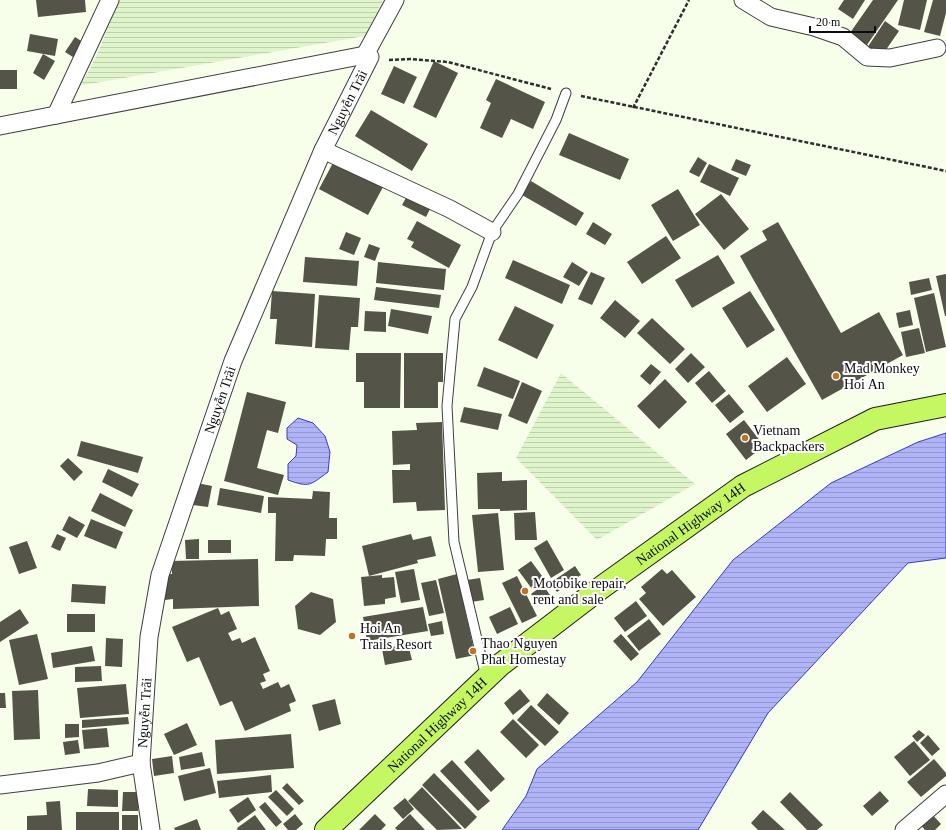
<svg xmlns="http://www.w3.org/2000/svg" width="946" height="830" font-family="Georgia,serif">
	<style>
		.farmland { fill: url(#farmland-rules) }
		.water { fill: url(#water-rules); stroke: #383acb }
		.building { fill: #545448 }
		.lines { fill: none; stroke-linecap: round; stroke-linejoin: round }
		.service-casing { stroke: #3f3f3f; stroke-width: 11 }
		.minor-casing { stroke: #3f3f3f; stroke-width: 19 }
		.primary-casing { stroke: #1d1d1d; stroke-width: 24 }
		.path { stroke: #2e2e2e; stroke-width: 2.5; stroke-dasharray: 4 2; stroke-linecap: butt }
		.service { stroke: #fff; stroke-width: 9 }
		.minor { stroke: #fff; stroke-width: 17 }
		.primary { stroke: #c4f762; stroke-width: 22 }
		.poi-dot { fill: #b97526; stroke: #fff; stroke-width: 1.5 }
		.labels { text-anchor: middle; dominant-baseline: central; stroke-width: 4; stroke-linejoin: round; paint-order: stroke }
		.street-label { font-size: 14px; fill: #0c0c0c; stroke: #fff }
		.poi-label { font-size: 14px; fill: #0c0c0c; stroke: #fff; text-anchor: start }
	</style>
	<defs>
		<pattern id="farmland-rules" width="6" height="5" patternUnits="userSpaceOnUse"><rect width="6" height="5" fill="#e0f4cc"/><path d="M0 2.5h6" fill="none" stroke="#bfd0ae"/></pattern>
		<pattern id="water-rules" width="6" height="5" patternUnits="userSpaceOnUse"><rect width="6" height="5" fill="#b0b3f5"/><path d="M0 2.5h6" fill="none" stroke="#9699d1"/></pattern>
	</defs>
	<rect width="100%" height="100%" fill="#f7ffea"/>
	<path class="farmland" d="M118,0H383L365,36L78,86L85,78L98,53Z
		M561,373L695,484L597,540L516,458Z"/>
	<path class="water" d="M298,418L313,423L325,436L330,452L328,472C310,485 310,488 288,480V464L296,456L297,445L287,439V428Z
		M946,433V558L908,563L768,713L698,830H502L526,796L537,769L637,682L733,560L831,483L918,442Z"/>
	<path class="building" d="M36,0H85L86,12L38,17Z
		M844,0H865L853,19L838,9Z
		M873,0H898L860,55L843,43Z
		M904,0H927L920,30L898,25Z
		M933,0H946V13L940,36L924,32Z
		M885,21L899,31L881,57L867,48Z
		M30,34L58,39L55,56L27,51Z
		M75,37L86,44L76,59L65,52Z
		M43,54L55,61L44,80L33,73Z
		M434,61L458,73L436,118L413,107Z
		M394,66L417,77L404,104L381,94Z
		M0,70H17V89H0Z
		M496,79L545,102L533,129L511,119L502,138L480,128L491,103L486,100Z
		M371,110L428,144L412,171L355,136Z
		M569,133L629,159L620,180L559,155Z
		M698,157L707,163L699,177L689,172Z
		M736,159L751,165L746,176L731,170Z
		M334,161L383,187L368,215L319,189Z
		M709,164L739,178L730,196L700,182Z
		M531,181L584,213L576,226L522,195Z
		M678,189L700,225L673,241L651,205Z
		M408,194L431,207L426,217L402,205Z
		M721,194L749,229L724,250L695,214Z
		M417,221L461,245L449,268L411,247L414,242L407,239Z
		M593,222L612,234L605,245L586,234Z
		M778,222L841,333L879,312L903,355L822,400L740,256L767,240L762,231Z
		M346,232L361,238L354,255L339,249Z
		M666,236L681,258L642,284L627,262Z
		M369,244L380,248L375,261L364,257Z
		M718,255L735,283L692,308L675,280Z
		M305,257L359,261L357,286L303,282Z
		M513,260L570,285L562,304L505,278Z
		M378,262L446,269L444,290L376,283Z
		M572,262L588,272L579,286L563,277Z
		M591,272L605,278L592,305L578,299Z
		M946,274V316H945L936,276Z
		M929,278L932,290L911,295L909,282Z
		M376,287L441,295L439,308L374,300Z
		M272,291L315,294L312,347L275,344L277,319H270Z
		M750,291L775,330L747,348L722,308Z
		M934,293L946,347L926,352L914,298Z
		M319,295L360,298L358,327H351L349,350L315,348Z
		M615,300L640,321L625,338L600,318Z
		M515,306L554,325L537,359L498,340Z
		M391,309L432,316L428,334L388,326Z
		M910,310L913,325L899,328L896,313Z
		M365,311L386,312V332L364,331Z
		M652,318L685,349L670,364L637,333Z
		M919,328L925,353L906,357L901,332Z
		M356,353H401L400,408H364V382H356Z
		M404,353H443V382H438V408H404Z
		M691,353L705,367L688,383L675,369Z
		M787,357L806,384L767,412L748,386Z
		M651,364L661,372L650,385L640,376Z
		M484,367L520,381L513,399L477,386Z
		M709,371L726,391L712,403L695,383Z
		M665,379L687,402L659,429L637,406Z
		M522,382L542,391L527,424L508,416Z
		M247,392L286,402L278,433L267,430L257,468L284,475L278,495L224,481Z
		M729,394L744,412L730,423L715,405Z
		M464,407L502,414L498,430L460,422Z
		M744,420L764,446L746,460L726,434Z
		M442,422L445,510L417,511L416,502L393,503L392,470H410V464L393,465L392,431L417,430L416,423Z
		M81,441L143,457L138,473L77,456Z
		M68,458L83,472L74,481L60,466Z
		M108,469L139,484L132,497L102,482Z
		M502,472V481L527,480V510L500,511V509H478L477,473Z
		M197,483L212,486L208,507L193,505Z
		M220,488L264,496L261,513L217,505Z
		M313,491L330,492L329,518H337V539H326L325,556L294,555L293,561H275L276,513H268V497L312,499Z
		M100,493L133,510L125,527L91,511Z
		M535,512L537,540H515L514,513Z
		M498,513L504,570L478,572L472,515Z
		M69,516L85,525L77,538L62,530Z
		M91,519L123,532L116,549L84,536Z
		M57,534L66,538L60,551L51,547Z
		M411,534L413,540L431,536L436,556L417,560L418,563L369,576L362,546Z
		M199,539V559H186L185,540Z
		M208,540H231V553H208Z
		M547,540L564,570L551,578L534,548Z
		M27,541L37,568L19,574L9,547Z
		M258,559L259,606L173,609V599L165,600L164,574H172L171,561Z
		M531,561L545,580L532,589L518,570Z
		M575,566L581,575L557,592L550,583Z
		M414,569L420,600L401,603L395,572Z
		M662,569L667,574L672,570L696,597L663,626L639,599L646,593L641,587Z
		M457,574L475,655L456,659L438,579Z
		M382,575V578L394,577L396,597L385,599V604L364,606L361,577Z
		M517,576L537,616L522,623L502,583Z
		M480,578L484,600L471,602L467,580Z
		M436,580L444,613L429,616L421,583Z
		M72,584L106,586L105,604L71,602Z
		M543,585L550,595L537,604L531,594Z
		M311,592L333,599L336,622L320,635L298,629L295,606Z
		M636,601L647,616L625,632L614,618Z
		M423,607L428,631L367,641L363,617Z
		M510,607L518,624L497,634L489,617Z
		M218,608L221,615L229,611L237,629L228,633L232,641L240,638L242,643L255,637L270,671L263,674L266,681L260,683L263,689L278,682L281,688L289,684L296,701L289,704L291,711L245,731L232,701L220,706L199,657L187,662L172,627Z
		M20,609L29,623L0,642V622Z
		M67,614H95V632H67Z
		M649,619L661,634L639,651L627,636Z
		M442,621L444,634L431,636L428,624Z
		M37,634L48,679L19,685L9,640Z
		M621,634L639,654L631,661L613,641Z
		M106,638L123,639L122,667L105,666Z
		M408,644L412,660L385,665L382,649Z
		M92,646L95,661L53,668L51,653Z
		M101,666L102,681L75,682V667Z
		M126,684L129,714L80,718L77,688Z
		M520,689L530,701L513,715L504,703Z
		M38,690L40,739L14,740L12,691Z
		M0,693H5L6,708H0Z
		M547,693L569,713L559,725L537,705Z
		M335,699L341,724L319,731L312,705Z
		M531,705L559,732L545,746L517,720Z
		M128,717L129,724L82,728V720Z
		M513,719L539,745L526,758L500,732Z
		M187,723L197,745L174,755L164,734Z
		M65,724H79V737L65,738Z
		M107,728L109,747L84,749L82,730Z
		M919,730L925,735L917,742L912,736Z
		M291,734L294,768L217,774L215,740Z
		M928,735L940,749L932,756L920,743Z
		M78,740L80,753L65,755L63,742Z
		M914,741L930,760L910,776L894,757Z
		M478,749L505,779L491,792L464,762Z
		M202,752L205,766L181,770L179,757Z
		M172,756L174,773L154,776L152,759Z
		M934,759L946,773V776L921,797L907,782Z
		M452,760L490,801L478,811L440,771Z
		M210,768L216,793L184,801L178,776Z
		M434,773L477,817L465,829L422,785Z
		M271,775L272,792L219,798L217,781Z
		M287,783L304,801L299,805L282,788Z
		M422,787L462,829L437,830L408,801Z
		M88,789L118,790V807L87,806Z
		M276,790L294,809L287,816L268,797Z
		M880,791L889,801L872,816L863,806Z
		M123,792H139L138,811H122Z
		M790,792L823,825L817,830H807L780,802Z
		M248,797L256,810L238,823L229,810Z
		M405,798L414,809L403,819L393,808Z
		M60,801L62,830H27V816L47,815L46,802Z
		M265,802L282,822L276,827L259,807Z
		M763,810L785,830H758L751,823Z
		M76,812H119V830H76Z
		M930,812L941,824L935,830H925L918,822Z
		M295,814L303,824L296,830H288L283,824Z
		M375,814L386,825L381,830H359Z
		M410,814L425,830H397L395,828Z
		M122,815H138V830H122Z
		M255,815L266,830H236L238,829L237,828Z
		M197,819L201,830H175L174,828Z"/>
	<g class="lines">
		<defs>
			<path id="service" d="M486,677L454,542L447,406L455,319L472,287L492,232L518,194L556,120L566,93"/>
			<g id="minor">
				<path d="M743,0L771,17L814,27L843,37L867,57L890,58L937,48"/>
				<path d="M56,115L110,0"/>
				<path d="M0,126L365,55"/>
				<path d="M323,150L450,209L492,232"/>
				<path d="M0,785L98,773L141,763"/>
				<path id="s1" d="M151,830L141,763L149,637L160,575L233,361L323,150L370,57L365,55L395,0"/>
				<path d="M904,830L946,794"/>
			</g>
			<g id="primary">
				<path id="s2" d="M326,830L500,665L602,587L743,486L875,419L946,405"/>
			</g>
		</defs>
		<use href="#service" class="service-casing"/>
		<use href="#minor" class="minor-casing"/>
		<use href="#primary" class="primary-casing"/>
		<path class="path" d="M389,60L410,59L448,62L551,89
			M581,96L946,171
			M633,108L689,0"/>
		<use href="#service" class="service"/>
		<use href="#minor" class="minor"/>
		<use href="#primary" class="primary"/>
	</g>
	<g class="poi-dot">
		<circle cx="836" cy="376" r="4"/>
		<circle cx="745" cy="438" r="4"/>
		<circle cx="525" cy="591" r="4"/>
		<circle cx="352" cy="636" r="4"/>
		<circle cx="473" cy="651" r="4"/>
	</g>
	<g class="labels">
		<g class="street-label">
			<text stroke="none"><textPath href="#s1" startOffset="766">Nguyễn Trãi</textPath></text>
			<text stroke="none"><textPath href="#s1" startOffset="442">Nguyễn Trãi</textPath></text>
			<text stroke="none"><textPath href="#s2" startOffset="477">National Highway 14H</textPath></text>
			<text stroke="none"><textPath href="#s1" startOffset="118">Nguyễn Trãi</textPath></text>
			<text stroke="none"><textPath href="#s2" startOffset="153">National Highway 14H</textPath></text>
		</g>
		<g class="poi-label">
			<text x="844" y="368">Mad Monkey<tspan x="844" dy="16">Hoi An</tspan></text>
			<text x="753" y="430">Vietnam<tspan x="753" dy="16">Backpackers</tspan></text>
			<text x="533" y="583">Motobike repair,<tspan x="533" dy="16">rent and sale</tspan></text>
			<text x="360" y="628">Hoi An<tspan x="360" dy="16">Trails Resort</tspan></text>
			<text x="481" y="643">Thao Nguyen<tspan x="481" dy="16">Phat Homestay</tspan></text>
		</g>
	</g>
	<path d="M810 26v6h65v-6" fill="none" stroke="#0c0c0c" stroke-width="2"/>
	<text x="816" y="26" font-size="12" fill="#0c0c0c" stroke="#ffffff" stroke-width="3" paint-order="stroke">20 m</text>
</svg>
